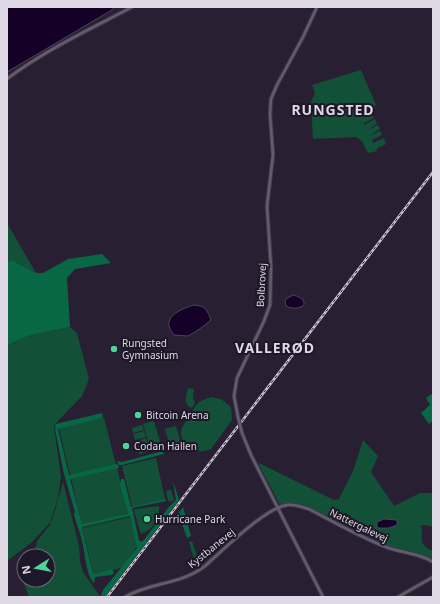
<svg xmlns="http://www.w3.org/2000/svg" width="440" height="604" font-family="'Noto Sans',sans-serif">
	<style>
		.green { fill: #125137 }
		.forest { fill: #086744 }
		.water { fill: #150127; stroke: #514260 }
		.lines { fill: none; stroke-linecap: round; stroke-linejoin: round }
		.secondary-casing { stroke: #423b4a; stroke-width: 4.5 }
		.secondary { stroke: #645b6f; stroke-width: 2.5 }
		.rail-casing { stroke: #c9c4d0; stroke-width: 2.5 }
		.rail { stroke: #1e1727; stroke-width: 1; stroke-dasharray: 3; stroke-linecap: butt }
		.secondary-bridge-casing { stroke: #423b4a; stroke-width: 4.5; stroke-linecap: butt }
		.secondary-bridge { stroke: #645b6f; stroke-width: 2.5 }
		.poi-dot { fill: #4ed399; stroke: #1e1727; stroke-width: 1.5 }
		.labels { text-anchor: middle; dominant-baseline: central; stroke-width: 4; stroke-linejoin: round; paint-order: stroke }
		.street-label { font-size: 10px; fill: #ded9e5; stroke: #1e1727 }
		.poi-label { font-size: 10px; fill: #ded9e5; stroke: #1e1727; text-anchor: start }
		.district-label { font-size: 14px; font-weight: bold; letter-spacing: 1px; fill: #ded9e5; stroke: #1e1727 }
	</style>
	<rect width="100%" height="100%" fill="#282032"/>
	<path class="green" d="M361,70L376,105L369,109L371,113L361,118L371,114L374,118L364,123V125L375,119L377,124L367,130L378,125L380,129L369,136L380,131L382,135L372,140L373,143L384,138L386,144L376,149L377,151L368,153L362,141L356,137L313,139L311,102L315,93L312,85Z
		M7,223L36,273L12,260L7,262Z
		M70,327L77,333L89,379L82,396L57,422L54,427L61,477L58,498L50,523L31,543L7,561V345L31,335Z
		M188,388L194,389L193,398L195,403L192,408C183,406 186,395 188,388Z
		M211,397L221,399L231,407L232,420L211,449C199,455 181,448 181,432C181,427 195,406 199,402C202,400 207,399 211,397Z
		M104,418L116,465L70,475L59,428Z
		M154,421L162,448L151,451L143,424Z
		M142,425L144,430L133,433L132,428Z
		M176,426L182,447L171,450L165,429Z
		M144,431L146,437L135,440L133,434Z
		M146,438L148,443L137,446L135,441Z
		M363,440L378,456L371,472L394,506L420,493H433V527L426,525L420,526L422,528C421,540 421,547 433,551V560C420,552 404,551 389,546L304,505L294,503L280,505L259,465V463L334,500L339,499L353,471Z
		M148,446L150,451L139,454L138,449Z
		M156,458L165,499L132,507L122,466Z
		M117,467L128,515L82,525L71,478Z
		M63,482L79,546L80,561L83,572L99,595V597H29L18,568L24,566V580H48V556H34L37,541L50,525L54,514Z
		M168,490H171L174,500L170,502L168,500L166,492Z
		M159,506C160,519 154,529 141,534L134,511L135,509Z
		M130,517L137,546L124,567L94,575L82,528Z
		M192,541L200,565L196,566L189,542Z"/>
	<path class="forest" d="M102,254L111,263L75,269L67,278L70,327L31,335L7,345V262L12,260L36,273H43L68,259Z
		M433,393V421L429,424L421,413L430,405L426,398Z
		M102,413L103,418L58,429L69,475L116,464L118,465L119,468L70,479L82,524L128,514L120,484L121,479H124L131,507L165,499L166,501L132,508L139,540L141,542L144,540L168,508L176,500L173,481L179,500L105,597H100L103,590L137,548L130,516L83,527L82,529L93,573L95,574L112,569L114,573L111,575L95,577L94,583C86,576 85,552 82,541C80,532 76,523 74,514L75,512L64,474L55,429L56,424Z
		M163,451L164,454L122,465H119L117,461L122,462Z
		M183,507L191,536L187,538L181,521L174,522L173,520Z"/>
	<path class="water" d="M7,7H120H114L112,10L7,72Z
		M293,295C298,296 305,299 304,305C299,309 292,309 286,306L285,301L286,299Z
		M194,305C206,306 207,310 211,320C203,327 197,331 188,336L174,335C159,318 180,309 194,305Z
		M384,519L397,520V525L389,528H379L377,527V522Z"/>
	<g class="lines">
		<defs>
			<path id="secondary" d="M7,79C45,50 89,30 132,7
				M238,417L234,396L237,378L264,321L270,305L271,267L267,206L273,155L270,114L271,99L277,85L303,37L317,7
				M242,433L251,455L323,597
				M125,597C150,582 181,585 205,566C223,550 265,508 287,505C295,504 302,507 309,509C334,522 360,537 386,547C401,553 420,553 433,562
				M398,597L433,577"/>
		</defs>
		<use href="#secondary" class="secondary-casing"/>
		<use href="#secondary" class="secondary"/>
		<defs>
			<path id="rail" d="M107,597L433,172"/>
		</defs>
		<use href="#rail" class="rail-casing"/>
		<use href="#rail" class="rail"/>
		<defs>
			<path id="secondary-bridge" d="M238,417L242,433"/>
		</defs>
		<use href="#secondary-bridge" class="secondary-bridge-casing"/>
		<use href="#secondary-bridge" class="secondary-bridge"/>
	</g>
	<g class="poi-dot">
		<circle cx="114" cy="349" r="4"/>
		<circle cx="138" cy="415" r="4"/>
		<circle cx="126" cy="446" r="4"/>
		<circle cx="147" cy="519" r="4"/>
	</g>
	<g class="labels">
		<g class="street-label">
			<text transform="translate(261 285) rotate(-87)">Bolbrovej</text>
			<text transform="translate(359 525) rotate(26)">Nattergalevej</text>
			<text transform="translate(211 548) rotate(-39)">Kystbanevej</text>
		</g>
		<g class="poi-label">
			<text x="122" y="343">Rungsted<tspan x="122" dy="12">Gymnasium</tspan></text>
			<text x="146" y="415">Bitcoin Arena</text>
			<text x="134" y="446">Codan Hallen</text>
			<text x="155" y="519">Hurricane Park</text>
		</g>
		<g class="district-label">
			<text x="333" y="109">RUNGSTED</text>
			<text x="275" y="347">VALLERØD</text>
		</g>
	</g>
	<rect width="440" height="604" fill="none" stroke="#ded9e5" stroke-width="16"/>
	<g transform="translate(36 568) rotate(259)"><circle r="19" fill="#1e1727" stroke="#6b6573"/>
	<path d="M0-3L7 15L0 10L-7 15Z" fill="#4ed399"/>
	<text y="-6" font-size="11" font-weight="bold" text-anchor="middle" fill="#ded9e5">N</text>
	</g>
</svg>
